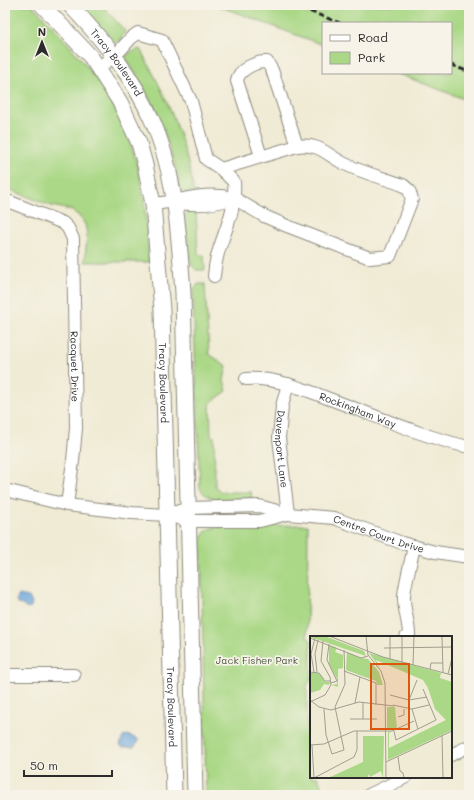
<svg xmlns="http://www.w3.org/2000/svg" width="474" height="800" font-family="Mali,sans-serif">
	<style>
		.green { fill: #aad886; stroke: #6a8258 }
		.water { fill: #6ca6dc; stroke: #4c6884 }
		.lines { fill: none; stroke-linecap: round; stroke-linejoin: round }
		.minor-casing { stroke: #8e8b80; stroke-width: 14 }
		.major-casing { stroke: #8e8b80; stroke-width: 17 }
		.minor { stroke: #fff; stroke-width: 12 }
		.major { stroke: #fff; stroke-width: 15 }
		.rail { stroke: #2b2b2b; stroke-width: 3; stroke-dasharray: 6 3; stroke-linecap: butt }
		.labels { text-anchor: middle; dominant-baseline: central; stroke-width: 3.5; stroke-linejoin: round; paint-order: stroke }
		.street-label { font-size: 10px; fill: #2b2b2b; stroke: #f7f3e8 }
		.park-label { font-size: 10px; fill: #4b5642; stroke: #f7f3e8 }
		.inset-road { fill: none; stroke: #a19e90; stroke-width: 1 }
		.view { fill: #df570e; fill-opacity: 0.15; stroke: #df570e; stroke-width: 2 }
		.inset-edge { fill: none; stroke: #2b2b2b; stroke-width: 2 }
	</style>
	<rect width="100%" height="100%" fill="#f7f3e8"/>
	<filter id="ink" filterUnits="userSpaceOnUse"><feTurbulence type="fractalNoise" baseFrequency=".025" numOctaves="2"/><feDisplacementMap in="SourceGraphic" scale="8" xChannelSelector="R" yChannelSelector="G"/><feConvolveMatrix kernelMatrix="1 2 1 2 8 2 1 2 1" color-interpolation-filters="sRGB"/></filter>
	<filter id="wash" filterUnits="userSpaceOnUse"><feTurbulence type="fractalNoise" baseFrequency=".012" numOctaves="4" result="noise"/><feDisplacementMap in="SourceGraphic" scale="16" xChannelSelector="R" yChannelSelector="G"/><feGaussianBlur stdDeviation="0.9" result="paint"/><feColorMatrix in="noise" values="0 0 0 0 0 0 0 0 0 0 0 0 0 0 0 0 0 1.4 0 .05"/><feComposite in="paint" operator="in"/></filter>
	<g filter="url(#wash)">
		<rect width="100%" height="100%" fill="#f0ebd4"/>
		<path class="green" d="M5,5H32C85,61 128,107 142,187C146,211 147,237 149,262H85L87,234L85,224L79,216L71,210L52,206L5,188Z
			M79,5H102L125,31L121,39L114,43Z
			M216,5H469V101L396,73H451V23H323V45Z
			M140,49C166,95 186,140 194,193H185L180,190C170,140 153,98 125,57L131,52Z
			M196,209L198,255H204L205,270H196L191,265L184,218L188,210Z
			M198,284H205L209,354L227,366L224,380L227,391L210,403L211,436L214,437L215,486L221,492H251L252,498C235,498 208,505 200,488L193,293L194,289Z
			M301,525H308L307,637L311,640V679L307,686V744L311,757V777H318L324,795H206L201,543C202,534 206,529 215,527Z"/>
		<path class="water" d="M19,595L29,597L32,603L31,608L28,609L22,605L18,604L16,600Z
			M127,735L138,739V743L134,747H122L120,745L123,737Z"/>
	</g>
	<g filter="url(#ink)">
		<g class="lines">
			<defs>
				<g id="minor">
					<path d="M99,67L115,56L131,38L138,33L162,40L191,101L206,159L221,169L234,182C237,220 216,241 214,276"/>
					<path d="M261,156L237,81C238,70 256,61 267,62L272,70L297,146"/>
					<path d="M221,169L297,146C321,143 326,155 345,164C363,173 384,178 403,185L409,190L412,199L390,256L370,258L287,226L264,216L234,198"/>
					<path id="s1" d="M5,200L63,223L68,228L73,239L76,428L73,461L67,505"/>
					<path d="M153,204C183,201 203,191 234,198C214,205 195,206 174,202"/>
					<path id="s2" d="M246,379C277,377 306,390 335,401C379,417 423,437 469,447"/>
					<path id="s3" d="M288,384L282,406L279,438L288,514"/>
					<path d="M5,490L67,505L132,513L167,515L189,521H260L287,514"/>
					<path id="s4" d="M167,515L189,508L259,506L288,514L334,518L402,543L435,552L469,557"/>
					<path d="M406,637L409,635C409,621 403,609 404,595C406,579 411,562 414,546"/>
					<path d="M5,675H74"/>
					<path d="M451,755L469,746"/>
					<path d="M369,795L406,777"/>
				</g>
				<g id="major">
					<path id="s5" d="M42,5L91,57L120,102L139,143L145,165L153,204L162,310L174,795"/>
					<path id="s6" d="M70,5C103,40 133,76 152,120C176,174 179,236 183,293L195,795"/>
				</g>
			</defs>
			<use href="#minor" class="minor-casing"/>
			<use href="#major" class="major-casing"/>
			<use href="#minor" class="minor"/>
			<use href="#major" class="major"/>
			<path class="rail" d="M293,5L340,23
				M451,65L469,72"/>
		</g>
	</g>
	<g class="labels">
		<g class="street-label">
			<text stroke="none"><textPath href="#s6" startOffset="74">Tracy Boulevard</textPath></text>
			<text stroke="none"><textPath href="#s1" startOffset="209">Racquet Drive</textPath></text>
			<text stroke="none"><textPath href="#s5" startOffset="412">Tracy Boulevard</textPath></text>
			<text stroke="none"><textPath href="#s2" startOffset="117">Rockingham Way</textPath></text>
			<text stroke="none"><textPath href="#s3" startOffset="66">Davenport Lane</textPath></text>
			<text stroke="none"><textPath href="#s4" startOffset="217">Centre Court Drive</textPath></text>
			<text stroke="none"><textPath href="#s5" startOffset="736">Tracy Boulevard</textPath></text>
		</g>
		<g class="park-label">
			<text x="257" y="660">Jack Fisher Park</text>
		</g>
	</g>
	<g transform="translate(310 636)">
		<rect width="142" height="142" fill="#f0ebd4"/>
		<path d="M0,1V0L17,1L54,15L56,20ZM19,9L27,12L25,16L33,19V32L28,33V51L22,49L27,48V43L19,28ZM37,16L51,22L58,23L69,36L73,49H67L66,45L36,34ZM59,17L131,37L130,42L142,46V94L78,124V96H81L79,97V112L136,84L125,73L118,52L113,44L66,24L70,32ZM5,36L11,39L15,46H20L19,49L14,48L10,54L0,57V37ZM77,71H85L87,93H77ZM53,100H74L73,142L71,135L60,141L59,138L57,142H18L53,126Z" fill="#aad886"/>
		<path class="inset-road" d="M19,0L73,21L142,39M56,0L58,19L71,35L75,47L76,142M132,0L133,36M0,2L51,22L58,20M19,8L17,24L27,45L21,47M74,12L142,11M80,23V0M92,26V0M103,29L104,0M120,33L121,27H133M34,35L66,47V69M0,36L9,37L15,45H21M4,36L1,18L5,2M7,36L5,18L8,4M138,38L142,22M80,59L99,64L117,61M0,64L9,71L21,74L49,66L84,70M99,64L107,44M0,66L15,59L21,49L20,41L11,25L13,5M45,67L50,41M83,69L102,73L119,69M14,73L16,99L22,118L34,114L25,71L35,48L34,14M102,73L108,93M88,81L94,79V73M40,83H67M53,83V66M84,95L86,104L126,84L113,53M132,99L133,142M0,109L14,108L44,95H82L104,85M2,109L4,142L44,121L47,114V95M88,121L90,135L93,137L94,142M76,126L142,95"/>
		<path class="view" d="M61,28H99V93H61Z"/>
		<rect width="142" height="142" class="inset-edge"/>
	</g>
	<rect width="474" height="800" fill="none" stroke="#f7f3e8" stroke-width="20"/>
	<rect x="322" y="22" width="130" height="52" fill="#f7f3e8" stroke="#a5a39c"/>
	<rect x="330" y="35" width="20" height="6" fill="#ffffff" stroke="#a5a39c"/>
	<text x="358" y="42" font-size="12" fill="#2b2b2b">Road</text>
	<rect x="330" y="52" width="20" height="12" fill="#aad886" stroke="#a5a39c"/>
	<text x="358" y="62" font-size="12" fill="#2b2b2b">Park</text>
	<g transform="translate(42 42)" stroke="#f7f3e8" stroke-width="3" paint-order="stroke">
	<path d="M0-3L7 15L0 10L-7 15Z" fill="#2b2b2b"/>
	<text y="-6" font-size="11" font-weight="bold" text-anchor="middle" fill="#2b2b2b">N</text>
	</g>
	<path d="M24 770v6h88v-6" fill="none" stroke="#2b2b2b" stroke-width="2"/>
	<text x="30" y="770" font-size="12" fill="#2b2b2b" stroke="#f7f3e8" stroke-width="3" paint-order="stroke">50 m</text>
</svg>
